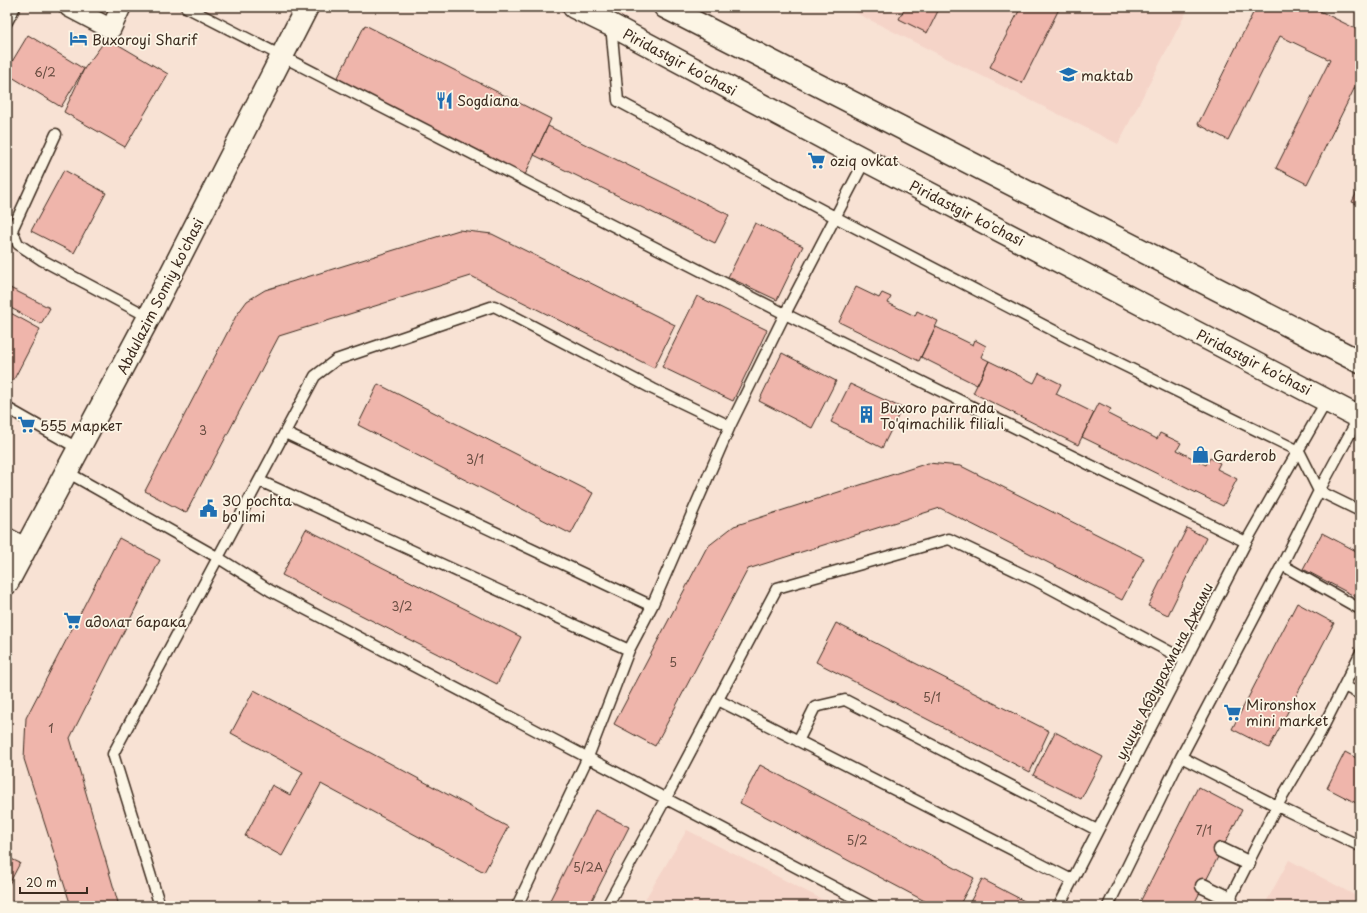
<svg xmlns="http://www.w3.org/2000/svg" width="1367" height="913" font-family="'Playpen Sans',sans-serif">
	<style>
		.built { fill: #f5d4c8 }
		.building { fill: #efb5ab; stroke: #3b2a1e }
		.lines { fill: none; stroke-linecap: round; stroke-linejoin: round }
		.service-casing { stroke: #3b2a1e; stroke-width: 13 }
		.pedestrian-casing { stroke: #3b2a1e; stroke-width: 17 }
		.minor-casing { stroke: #3b2a1e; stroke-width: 22 }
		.tertiary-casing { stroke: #3b2a1e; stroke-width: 25 }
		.secondary-casing { stroke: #3b2a1e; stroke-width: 25 }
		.service { stroke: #fcf5e5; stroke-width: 10 }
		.pedestrian { stroke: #fcf5e5; stroke-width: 14 }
		.minor { stroke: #fcf5e5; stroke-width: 19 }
		.tertiary { stroke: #fcf5e5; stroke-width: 22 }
		.secondary { stroke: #fcf5e5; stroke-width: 22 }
		.labels { text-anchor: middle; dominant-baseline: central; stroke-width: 3.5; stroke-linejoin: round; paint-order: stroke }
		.number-label { font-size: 12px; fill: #684d41 }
		.poi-label { font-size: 14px; fill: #3b2a1e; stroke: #fcf5e5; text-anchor: start }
		.street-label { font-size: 14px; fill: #3b2a1e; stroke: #fcf5e5 }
	</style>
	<rect width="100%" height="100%" fill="#f8e2d4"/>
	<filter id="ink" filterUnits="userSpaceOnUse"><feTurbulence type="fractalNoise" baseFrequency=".025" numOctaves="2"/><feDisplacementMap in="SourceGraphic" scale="8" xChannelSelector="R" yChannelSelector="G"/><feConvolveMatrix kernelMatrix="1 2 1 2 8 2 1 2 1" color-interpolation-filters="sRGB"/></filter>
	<g filter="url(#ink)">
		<path class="built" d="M844,7H1189L1118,144Z
			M687,830L835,906H641Z
			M1289,860L1360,898V906H1264Z"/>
		<path class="building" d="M905,7H940L927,33L899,19Z
			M1021,7H1060L1022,83L990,67Z
			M1256,7H1312L1360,31V77L1307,184L1276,168L1330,60L1280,36L1228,140L1198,124Z
			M365,25L551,119L525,175L336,81Z
			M28,35L84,69L61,107L7,74V70Z
			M107,38L168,74L125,147L64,112L84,69Z
			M548,126L729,215L715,243L534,155Z
			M64,170L106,193L74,253L31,231Z
			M1360,186V205L1352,202Z
			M755,223L803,246L777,300L728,277Z
			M459,230L492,234L675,325L654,368L471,276L279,336L186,513L145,491L236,316L247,301L265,290Z
			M8,287L50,308L41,324L7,306V290Z
			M856,287L879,298L882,293L891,297L888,303L915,316L917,311L938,321L919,361L839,322Z
			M697,296L767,330L733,401L662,367Z
			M7,311L40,329L13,381L7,378Z
			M936,327L973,345L975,340L986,346L981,357L989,361L977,385L921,357Z
			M782,353L836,381L812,428L759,401Z
			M989,361L1034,383L1039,373L1061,384L1056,394L1094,413L1078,445L973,393Z
			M378,384L593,493L571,534L358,425Z
			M850,384L902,408L882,448L831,422Z
			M1099,403L1111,409L1108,414L1157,439L1160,433L1181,443L1177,450L1206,465L1210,458L1220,463L1217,469L1237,479L1223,506L1082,437Z
			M928,463L961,466L1144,558L1122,600L940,508L748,569L655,746L614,724L707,547L734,526Z
			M1187,528L1206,538L1168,615L1148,606Z
			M306,529L521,637L497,684L282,575Z
			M1322,533L1360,553V599L1303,569Z
			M119,538L160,560L70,738L119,906H71L24,759L26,718Z
			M1297,603L1334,623L1269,748L1232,729Z
			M836,623L1049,731L1030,772L816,662Z
			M254,690L508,827L484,872L321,784L282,856L245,836L272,785L290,795L303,772L231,733Z
			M1055,732L1103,757L1081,799L1033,775Z
			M1345,752L1360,760V805L1327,788Z
			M760,765L974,878L959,906H934L740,803Z
			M1198,787L1242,810L1193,906H1138Z
			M595,810L629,827L589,906H547Z
			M7,857L20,863L7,888Z
			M982,879L1030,904L1028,906H968Z"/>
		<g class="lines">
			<defs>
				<path id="service" d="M186,7L785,314L1246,542
					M7,22L15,7
					M611,25L618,101L835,217L1074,341L1299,451L1319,491L1360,511
					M56,134L12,230L18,244L42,260L149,317
					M7,408L79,449
					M285,433L652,606
					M67,472L217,557L271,591L870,906
					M260,481L629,650
					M1282,565L1360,609
					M1344,686L1360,694
					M718,700L1072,880
					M798,741L815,707L845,700L1097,830
					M1181,757L1277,806L1360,846
					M160,906L113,754L315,376L336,360L494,306L653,389L730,426
					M517,906L588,757L629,650L652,606L730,426L785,314L865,160
					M607,906L666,798L777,588L949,539L1037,581L1185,660
					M1059,906L1246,542L1327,400
					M1108,906L1181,757L1282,565L1319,491L1359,417
					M1226,906L1277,806L1320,733L1360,654"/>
				<path id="pedestrian" d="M1221,850L1248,863
					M1203,886L1230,899"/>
				<path id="minor" d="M69,7L111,29L121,7
					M7,538L26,548"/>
				<path id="tertiary" d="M7,583L149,317L307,7"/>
				<path id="secondary" d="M574,7L611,25L865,160L1360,418
					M665,7L1360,362"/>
			</defs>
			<use href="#service" class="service-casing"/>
			<use href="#pedestrian" class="pedestrian-casing"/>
			<use href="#minor" class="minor-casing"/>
			<use href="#tertiary" class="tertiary-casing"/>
			<use href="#secondary" class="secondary-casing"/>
			<use href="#service" class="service"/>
			<use href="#pedestrian" class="pedestrian"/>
			<use href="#minor" class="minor"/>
			<use href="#tertiary" class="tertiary"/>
			<use href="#secondary" class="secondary"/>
		</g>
	</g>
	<defs>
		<symbol id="hotel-bare" viewBox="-9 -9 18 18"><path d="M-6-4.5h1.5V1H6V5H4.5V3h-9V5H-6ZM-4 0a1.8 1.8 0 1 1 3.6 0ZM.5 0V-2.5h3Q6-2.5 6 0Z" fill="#1f6fb2" stroke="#fcf5e5" stroke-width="2.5" paint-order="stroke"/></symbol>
		<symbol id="school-bare" viewBox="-9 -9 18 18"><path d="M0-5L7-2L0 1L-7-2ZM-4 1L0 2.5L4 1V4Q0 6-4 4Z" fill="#1f6fb2" stroke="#fcf5e5" stroke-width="2.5" paint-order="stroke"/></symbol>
		<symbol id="restaurant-bare" viewBox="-9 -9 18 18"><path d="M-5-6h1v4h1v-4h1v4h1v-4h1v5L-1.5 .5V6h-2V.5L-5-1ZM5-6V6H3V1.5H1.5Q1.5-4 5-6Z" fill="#1f6fb2" stroke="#fcf5e5" stroke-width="2.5" paint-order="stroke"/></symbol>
		<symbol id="supermarket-bare" viewBox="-9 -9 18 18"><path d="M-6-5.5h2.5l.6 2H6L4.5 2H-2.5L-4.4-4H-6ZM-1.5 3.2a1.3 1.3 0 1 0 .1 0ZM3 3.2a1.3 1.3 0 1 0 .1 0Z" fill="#1f6fb2" stroke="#fcf5e5" stroke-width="2.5" paint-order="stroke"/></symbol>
		<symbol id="building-bare" viewBox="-9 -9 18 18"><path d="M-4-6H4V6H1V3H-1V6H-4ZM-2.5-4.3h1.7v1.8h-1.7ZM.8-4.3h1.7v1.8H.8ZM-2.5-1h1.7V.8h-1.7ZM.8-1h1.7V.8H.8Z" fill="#1f6fb2" stroke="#fcf5e5" stroke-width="2.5" paint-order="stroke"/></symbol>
		<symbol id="shop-bare" viewBox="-9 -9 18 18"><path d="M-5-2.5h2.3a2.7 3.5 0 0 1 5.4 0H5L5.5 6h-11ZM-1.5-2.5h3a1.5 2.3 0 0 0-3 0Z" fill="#1f6fb2" stroke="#fcf5e5" stroke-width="2.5" paint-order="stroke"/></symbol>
		<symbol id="civic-bare" viewBox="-9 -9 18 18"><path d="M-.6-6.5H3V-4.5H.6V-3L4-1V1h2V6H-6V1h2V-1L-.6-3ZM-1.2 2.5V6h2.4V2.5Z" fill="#1f6fb2" stroke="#fcf5e5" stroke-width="2.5" paint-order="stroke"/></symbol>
	</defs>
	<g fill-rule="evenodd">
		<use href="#hotel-bare" x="66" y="26" width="25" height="25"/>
		<use href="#school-bare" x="1056" y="62" width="25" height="25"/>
		<use href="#restaurant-bare" x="432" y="88" width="25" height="25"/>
		<use href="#supermarket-bare" x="804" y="148" width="25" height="25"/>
		<use href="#building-bare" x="854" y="402" width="25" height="25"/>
		<use href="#supermarket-bare" x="14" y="412" width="25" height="25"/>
		<use href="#shop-bare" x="1188" y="442" width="25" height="25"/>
		<use href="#civic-bare" x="196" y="496" width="25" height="25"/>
		<use href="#supermarket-bare" x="60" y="608" width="25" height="25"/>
		<use href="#supermarket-bare" x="1220" y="700" width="25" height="25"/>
	</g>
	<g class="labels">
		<g class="number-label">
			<text x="45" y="72">6/2</text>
			<text x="203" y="430">3</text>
			<text x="475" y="459">3/1</text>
			<text x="402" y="606">3/2</text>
			<text x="673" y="662">5</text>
			<text x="932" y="697">5/1</text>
			<text x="51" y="728">1</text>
			<text x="1204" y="830">7/1</text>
			<text x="857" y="840">5/2</text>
			<text x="588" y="867">5/2A</text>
		</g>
		<g class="poi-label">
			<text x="92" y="39">Buxoroyi Sharif</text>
			<text x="1081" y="75">maktab</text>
			<text x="457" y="100">Sogdiana</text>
			<text x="830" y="160">oziq ovkat</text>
			<text x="880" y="407">Buxoro parranda<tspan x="880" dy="16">To'qimachilik filiali</tspan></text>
			<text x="40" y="425">555 маркет</text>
			<text x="1213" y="455">Garderob</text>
			<text x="222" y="500">30 pochta<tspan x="222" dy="16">bo'limi</tspan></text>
			<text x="85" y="621">адолат барака</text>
			<text x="1246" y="704">Mironshox<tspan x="1246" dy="16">mini market</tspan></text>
		</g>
		<g class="street-label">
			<text transform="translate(680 62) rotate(28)">Piridastgir ko'chasi</text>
			<text transform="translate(967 213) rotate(27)">Piridastgir ko'chasi</text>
			<text transform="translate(160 296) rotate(-63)">Abdulazim Somiy ko'chasi</text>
			<text transform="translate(1254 362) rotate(27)">Piridastgir ko'chasi</text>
			<text transform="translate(1164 671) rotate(-63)">улицы Абдурахмана Джами</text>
		</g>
	</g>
	<rect width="1367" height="913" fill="none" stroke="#fcf5e5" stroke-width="24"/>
	<rect x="12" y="12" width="1343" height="889" fill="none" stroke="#3b2a1e" stroke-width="1.5" filter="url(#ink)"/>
	<path d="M20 887v6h67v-6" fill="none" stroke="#3b2a1e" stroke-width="2"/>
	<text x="26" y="887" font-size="12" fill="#3b2a1e" stroke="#fcf5e5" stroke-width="3" paint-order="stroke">20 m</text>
</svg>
